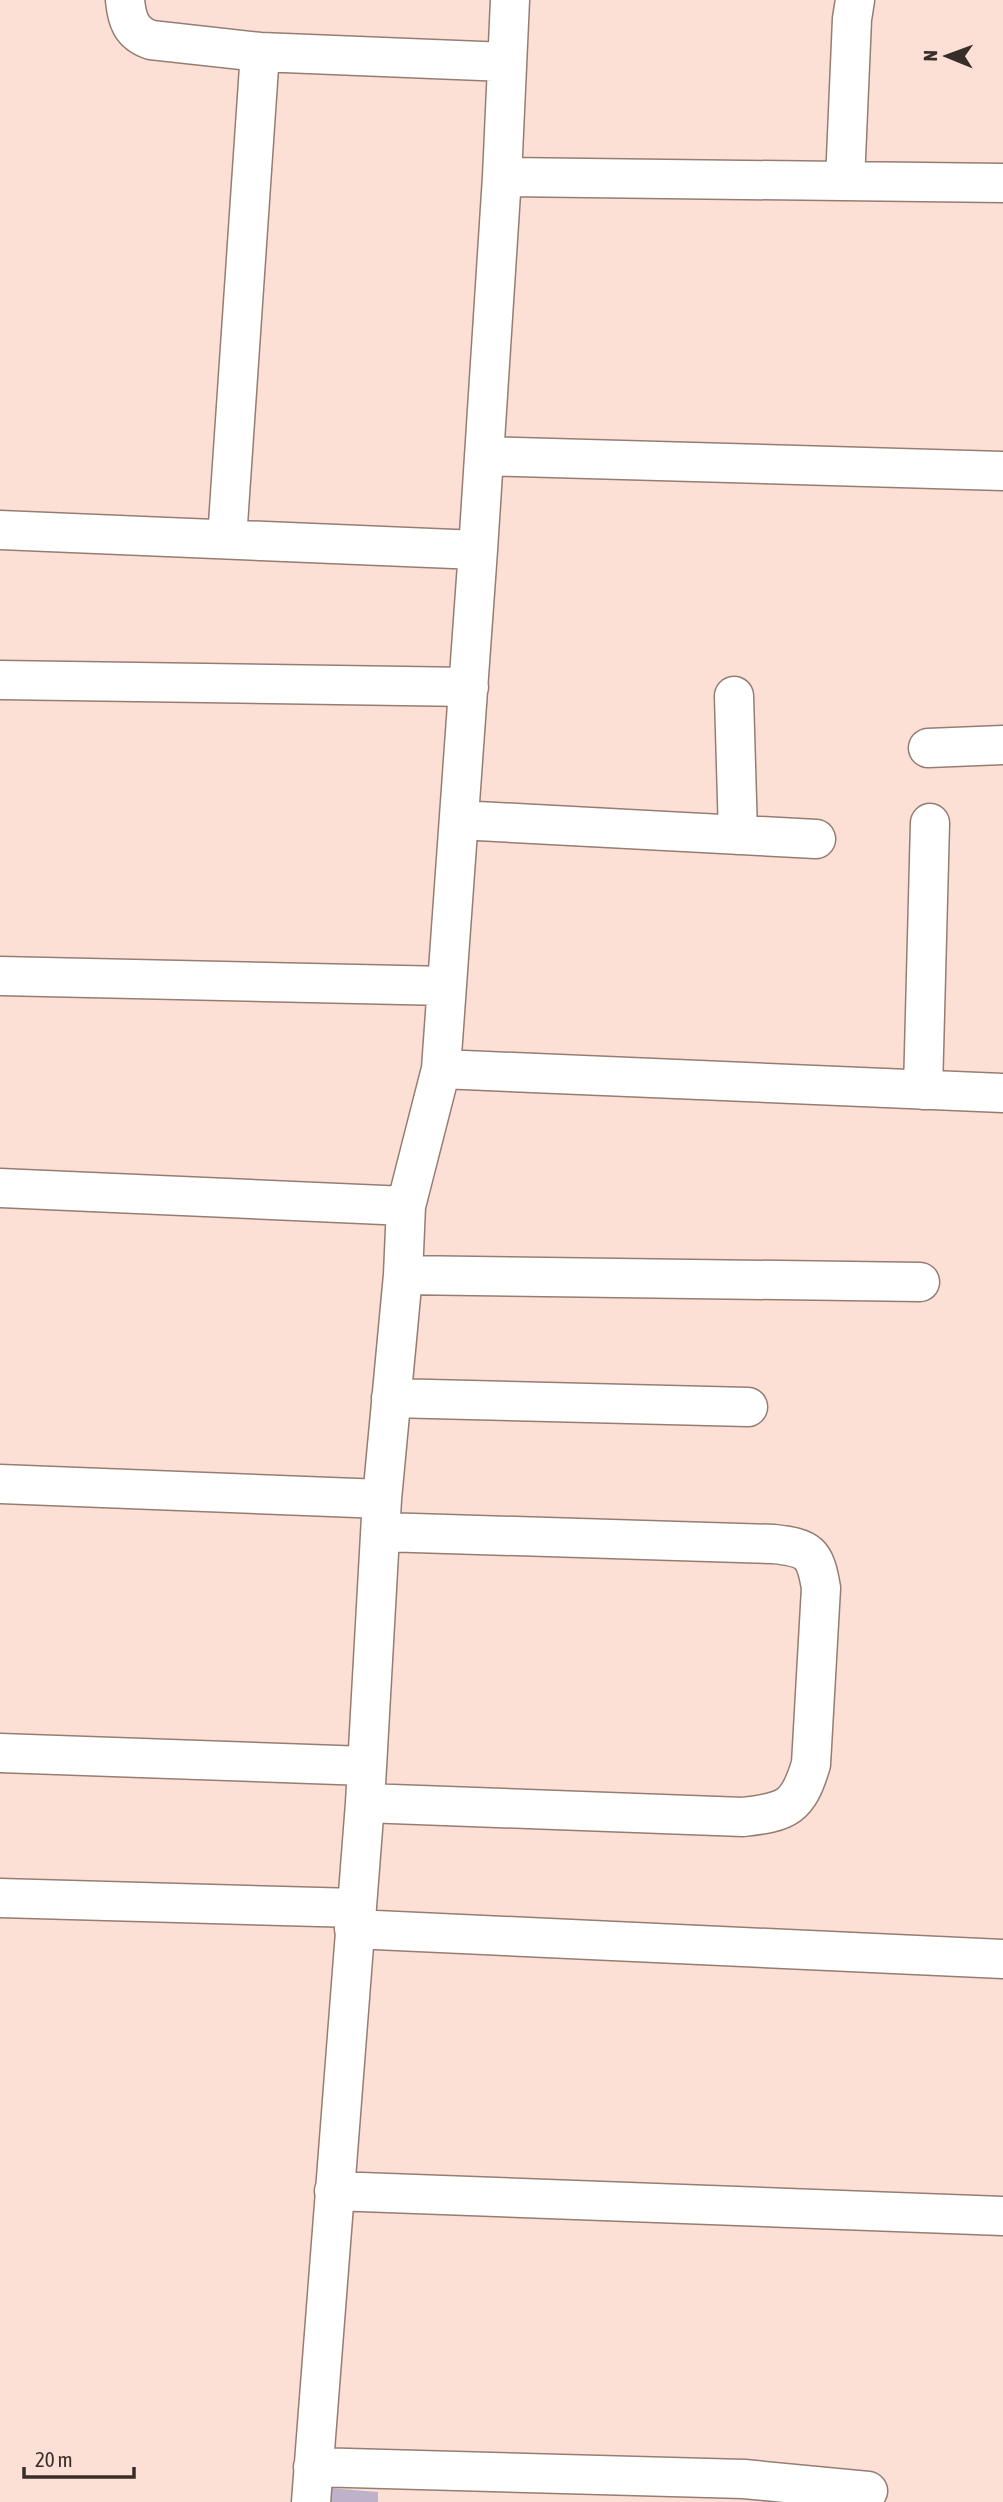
<svg xmlns="http://www.w3.org/2000/svg" width="1003" height="2502" font-family="'Asap Condensed',sans-serif">
	<style>
		.building { fill: #bdb2c9 }
		.lines { fill: none; stroke-linecap: round; stroke-linejoin: round }
		.minor-casing { stroke: #957d72; stroke-width: 41 }
		.minor { stroke: #fff; stroke-width: 38 }
	</style>
	<rect width="100%" height="100%" fill="#fce0d5"/>
	<path class="building" d="M317,2487L378,2492V2502H316Z"/>
	<g class="lines">
		<defs>
			<path id="minor" d="M125,0C127,20 131,33 151,40L260,52L506,62
				M502,177L1003,183
				M845,181L852,19L855,0
				M484,456L1003,471
				M0,530L478,550
				M227,539L260,52
				M0,680L469,687
				M734,696L738,835
				M928,748L1003,745
				M459,820L816,839
				M0,976L447,986
				M441,1069L1003,1093
				M923,1090L930,823
				M0,1188L406,1206
				M403,1275L920,1282
				M391,1398L748,1407
				M0,1484L382,1499
				M0,1753L366,1766
				M365,1803L743,1817C787,1812 798,1808 811,1764L821,1588C815,1552 809,1548 774,1544L382,1532
				M0,1898L356,1908
				M354,1929L1003,1959
				M334,2191L1003,2216
				M313,2467L744,2479L868,2491
				M311,2502L365,1803L382,1499L403,1275L406,1206L441,1069L478,550L502,177L510,0"/>
		</defs>
		<use href="#minor" class="minor-casing"/>
		<use href="#minor" class="minor"/>
	</g>
	<g transform="translate(947 56) rotate(271)" stroke="#fce0d5" stroke-width="5" paint-order="stroke">
	<path d="M0-5L12 26L0 18L-12 26Z" fill="#382e29"/>
	<text y="-10" font-size="19" font-weight="bold" text-anchor="middle" fill="#382e29">N</text>
	</g>
	<path d="M24 2467v10h110v-10" fill="none" stroke="#382e29" stroke-width="3.5"/>
	<text x="35" y="2467" font-size="21" fill="#382e29" stroke="#fce0d5" stroke-width="5" paint-order="stroke">20 m</text>
</svg>
